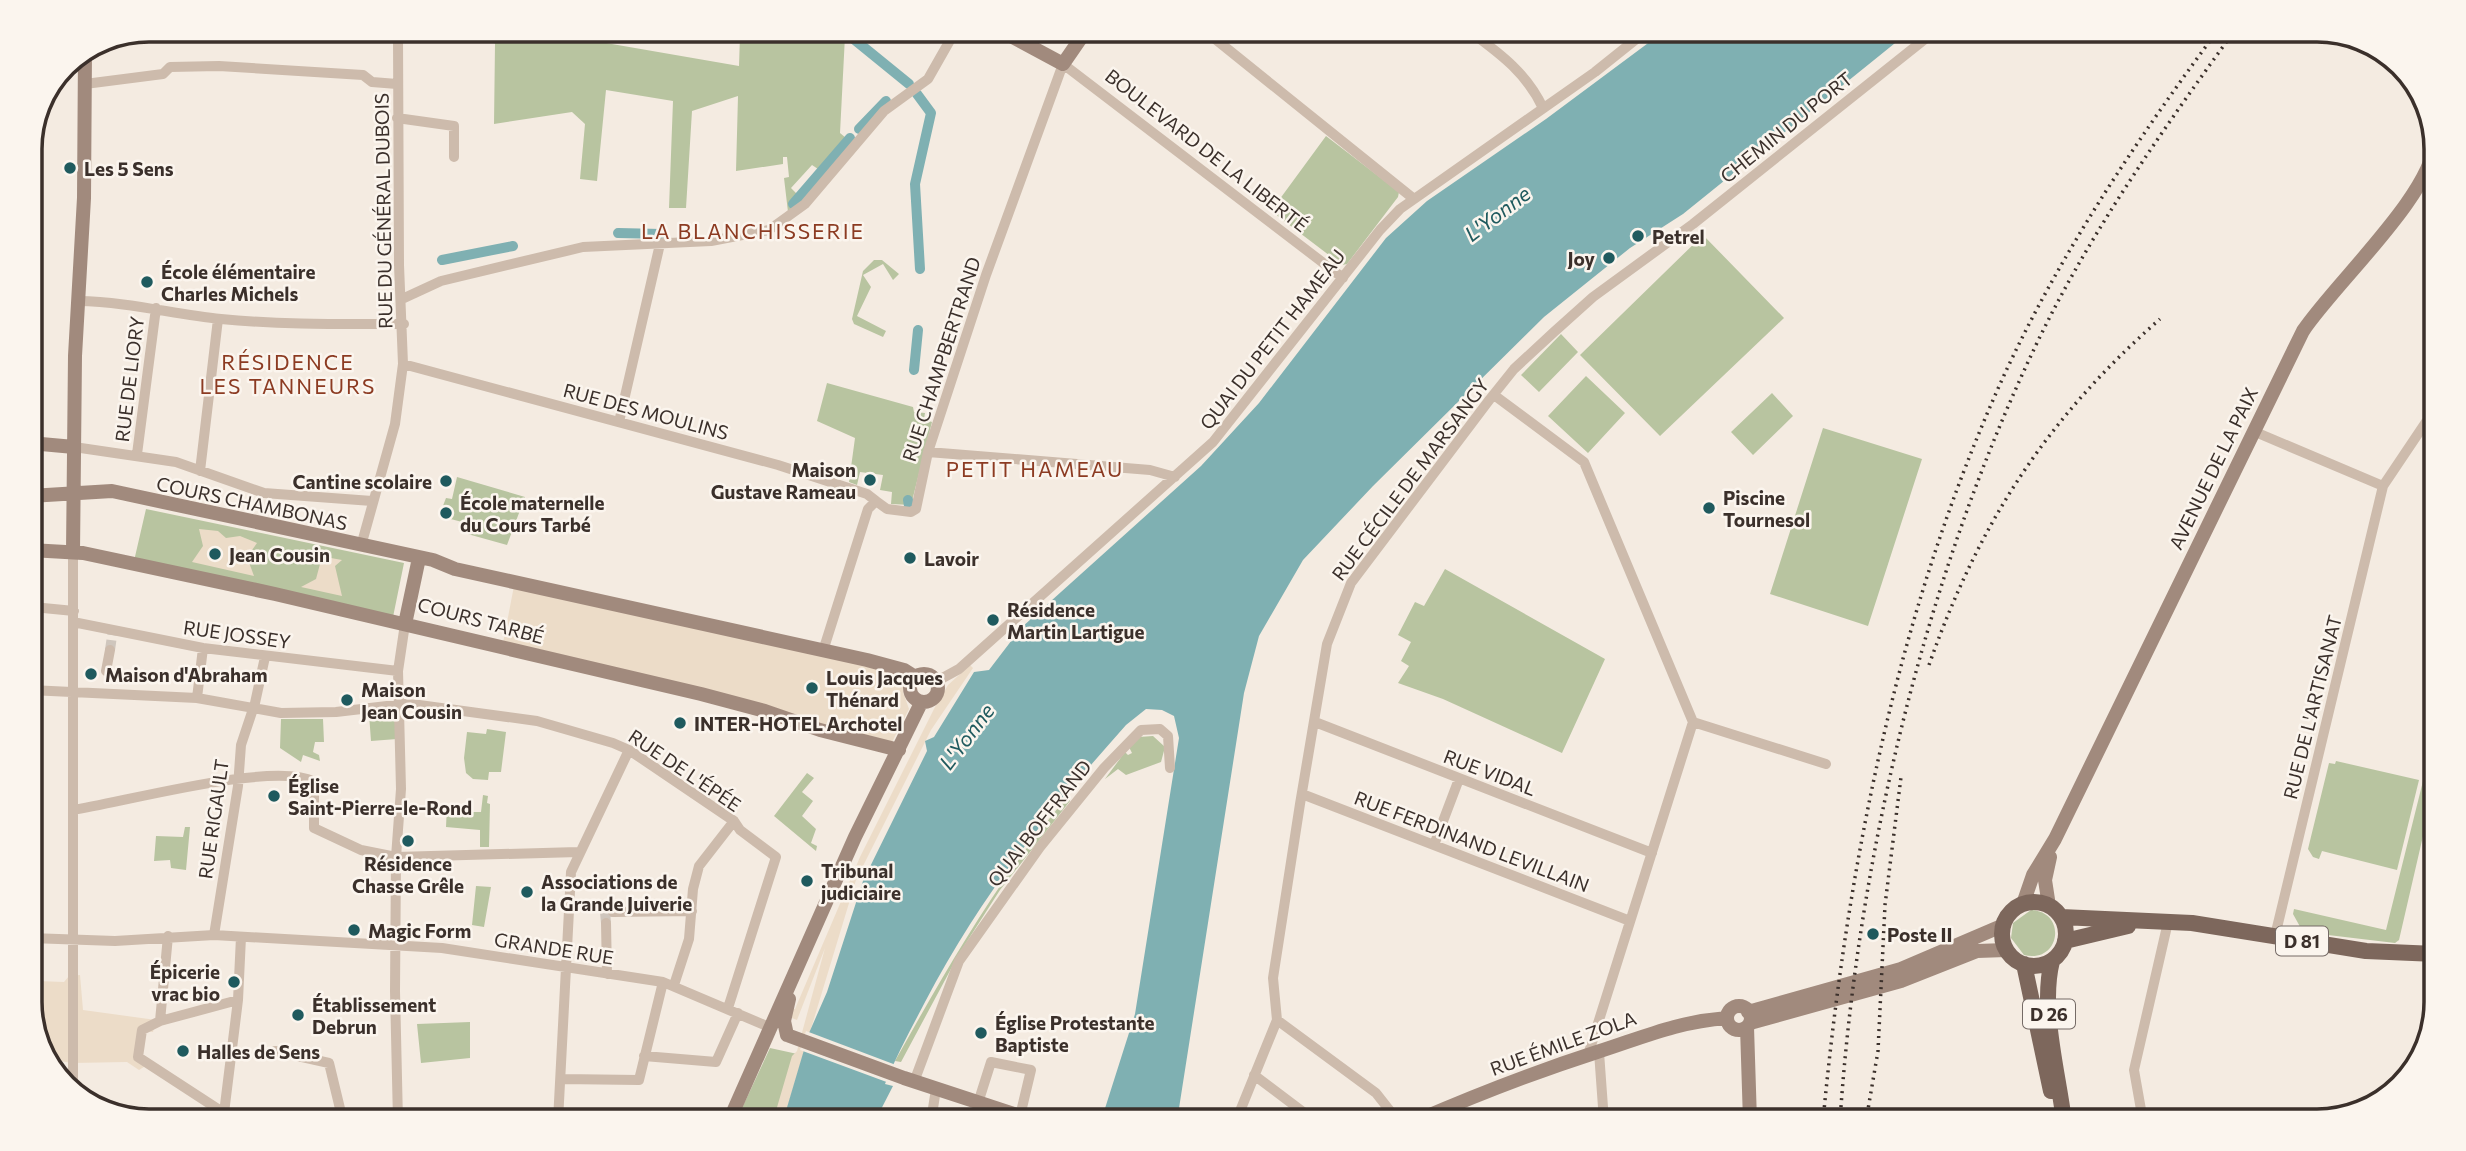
<svg xmlns="http://www.w3.org/2000/svg" width="2466" height="1151" font-family="Commissioner,sans-serif">
	<style>
		.green { fill: #b8c4a0 }
		.plaza { fill: #ecdcc8 }
		.water { fill: #7fb0b2 }
		.pier { fill: #f4ebe1 }
		.lines { fill: none; stroke-linecap: round; stroke-linejoin: round }
		.canal { stroke: #7fb0b2; stroke-width: 10 }
		.street-tunnel { stroke: #cfc6bd; stroke-width: 10; stroke-dasharray: 10 5; stroke-linecap: butt }
		.street { stroke: #cdbbac; stroke-width: 10 }
		.secondary { stroke: #a18a7d; stroke-width: 14 }
		.primary { stroke: #7d675c; stroke-width: 16 }
		.rail { stroke: #3b302b; stroke-width: 3.5; stroke-dasharray: 2 5; stroke-linecap: butt }
		.poi-dot { fill: #1f5a5e; stroke: #fbf5ee; stroke-width: 2.5 }
		.labels { text-anchor: middle; dominant-baseline: central; stroke-width: 5; stroke-linejoin: round; paint-order: stroke }
		.shield { fill: #fbf5ee; stroke: #756b66; stroke-width: 2 }
		.shield-label { font-size: 18px; font-weight: bold; fill: #3b302b }
		.street-label { font-size: 19px; fill: #3b302b; stroke: #fbf5ee }
		.poi-label { font-size: 19px; font-weight: bold; fill: #3b302b; stroke: #fbf5ee; text-anchor: start }
		.water-label { font-size: 21px; font-style: italic; fill: #1f5a5e; stroke: #fbf5ee }
		.neighbourhood-label { font-size: 21px; letter-spacing: 2px; fill: #8c3b22; stroke: #fbf5ee }
		.rim { fill: none; stroke: #3b302b; stroke-width: 3.5 }
	</style>
	<rect width="100%" height="100%" fill="#f4ebe1"/>
	<path class="green" d="M740,36H845L840,133L846,138L818,169L812,165L791,188L797,194L793,200V207L788,212L784,178L789,177L787,157H783V164L736,171L738,96L692,111L686,208H669L673,101L606,90L597,181L580,179L585,124L572,112L494,124L495,44L492,37H584L583,39L739,66Z
		M1326,136L1399,192L1398,197L1347,264L1342,265L1271,211Z
		M1703,235L1784,318L1660,436L1580,355Z
		M874,260H882L899,274L893,280L883,264L863,275L871,287L857,316L886,331L883,337L854,324L852,319L863,271Z
		M1561,334L1578,352L1539,392L1521,375Z
		M1586,376L1625,413L1588,453L1548,416Z
		M827,383L913,407L914,412L925,413L924,419L932,422L911,505L891,504L892,492L880,490L883,475L860,472L857,485L849,482L855,438L817,421Z
		M1772,393L1793,416L1753,455L1731,432Z
		M1823,428L1922,459L1868,626L1770,594Z
		M457,477L525,497L507,545L464,533L466,523L439,516L446,498L452,499Z
		M146,509L404,563L393,617L134,561Z
		M1445,569L1605,659L1562,753L1443,699L1398,683L1409,666L1401,661L1411,642L1398,635L1415,602L1424,606Z
		M396,711L397,739L371,741L369,714Z
		M281,719H323L324,742H315L313,752L319,755L320,761L303,755L301,762L280,748Z
		M487,729L506,732L501,772H489L488,780L473,779L466,773L464,758L467,732L486,734Z
		M1153,736L1165,747L1161,762L1126,775L1118,769L1105,779L1125,752L1128,755L1132,753L1129,747L1139,737Z
		M2336,761L2419,780L2397,870L2322,851L2319,859L2313,857L2308,849L2329,763L2335,764Z
		M807,773L814,778L802,792L813,801L802,816L816,829L811,843L817,846L816,851L774,816Z
		M2423,781L2435,784L2399,940L2395,943L2303,932L2293,914L2294,909L2386,930Z
		M483,795L488,796L487,803L490,804L489,847H480V830L446,827L447,805L457,806V812H481Z
		M1067,797L1070,801L1000,890L959,954L901,1062L895,1061C947,968 998,879 1067,797Z
		M185,827H190L186,870L171,868L170,860L154,861L156,836L183,837Z
		M476,886L491,887L484,927L472,925Z
		M2031,910C2068,912 2060,964 2024,955L2011,938L2013,923Z
		M470,1022V1058L421,1063L417,1024Z
		M770,1048L802,1055L783,1121H736Z"/>
	<path class="plaza" d="M199,529L218,531L226,538L240,536L257,543L247,557L254,576L192,562L203,546Z
		M309,554L342,560L335,566L342,596L301,587L316,579L320,564Z
		M514,586L903,674V692L909,709L891,744L503,643Z
		M970,665L973,668L931,730L856,880L783,1121H773L792,1056L797,1051L825,948L797,1020L789,1017L792,1008L795,1009L860,857L935,707L948,685Z
		M30,936L35,940L37,981L64,982L69,976L80,975L83,1010L156,1020L153,1032L144,1031L140,1057L147,1065L139,1070L127,1062L72,1063L48,1059L30,1010Z"/>
	<path class="water" d="M1910,31L1683,214L1630,248L1544,317L1373,486L1303,560L1259,636L1244,693L1177,1121H1101L1135,1014L1179,738L1174,716L1162,710L1146,709L1126,725C1045,816 982,894 925,1002C911,1029 896,1056 885,1084L893,1086L875,1121H783L809,1033L827,992L863,881L927,751L925,741L934,737L974,672L989,670L1021,628L1201,466L1259,403L1386,238L1427,201L1546,119L1663,32Z"/>
	<path class="pier" d="M806,1031L896,1065L890,1082L895,1084V1089L892,1084L800,1050Z"/>
	<g class="lines">
		<path class="canal" d="M850,36L909,84
			M917,94L931,113L915,184L920,269
			M859,129L886,101
			M793,204L850,138
			M618,233L661,234
			M442,260L513,246
			M914,370L918,330
			M908,500L909,506"/>
		<path class="street-tunnel" d="M110,650L113,629
			M606,923L605,912H613"/>
		<path class="street" d="M1472,33C1502,55 1527,74 1543,108
			M1209,34L1414,199
			M85,84L163,74L170,67L219,66L363,75L372,82L397,84
			M397,118L454,126V157
			M402,299L441,281L583,247L711,241L769,230L805,204L884,111L928,79L953,35
			M78,301C130,302 172,314 221,319C282,325 343,324 404,324
			M403,364L778,465L867,494L876,501
			M1494,395L1584,462L1693,722L1588,1055
			M619,422L660,244
			M2253,431L2383,486
			M74,447L176,462L264,493L372,501
			M928,452L1150,470L1175,477
			M137,454L156,308
			M200,471L218,319
			M361,546L395,424L403,364L399,265L398,37
			M73,622L203,648L398,671
			M30,627L33,607L74,611
			M823,651L868,509L876,501L887,509L911,512L916,509L928,452L986,275L1063,64L1343,278
			M106,671L110,650
			M937,681L959,669L1213,442L1380,230L1400,209L1595,72L1645,32
			M30,690L197,698L281,713L336,712L404,704L419,705L537,721L613,743L629,750L734,821L740,830L776,857L728,1008
			M197,698L203,648
			M1315,722L1652,853
			M1693,722L1826,764
			M1302,794L1630,921
			M73,810C121,803 276,760 314,782V828L361,850L396,857L578,852
			M1434,845L1459,779
			M613,912L692,911
			M606,923L607,974
			M214,935L238,786L241,745L255,703L265,657
			M2275,936L2383,486L2426,422
			M30,938L115,941L214,935L442,948L663,982L769,1027
			M674,985L689,939L693,889L699,866L734,821
			M1277,1020L1376,1093L1398,1121
			M160,1021L168,936
			M275,1051L329,1063L343,1121
			M1599,1052L1604,1121
			M644,1056L716,1062L738,1013
			M2417,1061L2422,1041L2431,1029
			M1254,1075L1315,1121
			M561,1079L639,1080L663,982
			M914,1082L959,961L1040,847L1104,768L1141,730L1160,729L1168,736L1170,768
			M73,1089V552
			M978,1103L991,1062L1031,1070L1020,1116
			M224,1113L138,1057L142,1030L160,1021L238,1000
			M224,1113L238,1000L241,937
			M143,1120L224,1113L284,1121
			M398,1121L395,991L396,857L401,789L398,671L405,624
			M414,1121L559,1116
			M558,1121L571,872L629,750
			M931,1121L936,1089
			M1236,1121L1277,1020L1273,978L1300,804L1327,644L1351,583L1490,399L1514,369L1554,332L1593,297L1693,224L1935,31
			M2143,1121L2134,1070L2168,922"/>
		<path class="secondary" d="M1009,35L1063,64L1083,35
			M30,443L74,447
			M30,496L112,491L433,560L455,569L867,660L904,670L915,677
			M30,550L83,553L275,594L701,694L765,711L820,730L899,750
			M73,552L75,356L84,198L85,51
			M405,624L419,558
			M910 688a14 14 0 1 1 28 0a14 14 0 1 1-28 0Z
			M2023,904L2033,875L2055,839L2303,331C2335,283 2434,193 2435,140
			M2049,906L2045,880L2050,857
			M1727 1018a12 12 0 1 1 24 0a12 12 0 1 1-24 0Z
			M1748,1012L1901,969L2004,925
			M1750,1023L1901,981L1977,951L2006,950
			M1747,1027L1750,1121
			M787,1035L904,1078L1035,1121
			M787,1035L784,1021L789,999
			M729,1121L855,837L921,703
			M1416,1121C1476,1095 1535,1072 1597,1052C1644,1037 1676,1022 1727,1018"/>
		<path class="primary" d="M2002 934a32 32 0 1 1 64 0a32 32 0 1 1-64 0Z
			M2061,917L2192,923L2366,951L2436,954
			M2065,941L2128,926
			M2052,961C2040,1009 2058,1072 2064,1121
			M2024,964L2051,1091"/>
		<path class="rail" d="M1929,665C1979,523 2046,419 2160,319
			M1823,1121C1847,866 1898,606 2006,371C2063,249 2138,138 2218,30
			M1840,1121C1857,863 1924,579 2036,345C2090,232 2162,131 2235,30
			M1866,1121L1878,1051L1885,905L1901,777"/>
	</g>
	<g class="poi-dot">
		<circle cx="70" cy="168" r="7"/>
		<circle cx="1638" cy="236" r="7"/>
		<circle cx="1609" cy="258" r="7"/>
		<circle cx="147" cy="282" r="7"/>
		<circle cx="870" cy="480" r="7"/>
		<circle cx="446" cy="481" r="7"/>
		<circle cx="1709" cy="508" r="7"/>
		<circle cx="446" cy="513" r="7"/>
		<circle cx="215" cy="554" r="7"/>
		<circle cx="910" cy="558" r="7"/>
		<circle cx="993" cy="620" r="7"/>
		<circle cx="91" cy="674" r="7"/>
		<circle cx="812" cy="688" r="7"/>
		<circle cx="347" cy="700" r="7"/>
		<circle cx="680" cy="723" r="7"/>
		<circle cx="274" cy="796" r="7"/>
		<circle cx="408" cy="841" r="7"/>
		<circle cx="807" cy="881" r="7"/>
		<circle cx="527" cy="892" r="7"/>
		<circle cx="354" cy="930" r="7"/>
		<circle cx="1873" cy="934" r="7"/>
		<circle cx="234" cy="982" r="7"/>
		<circle cx="298" cy="1015" r="7"/>
		<circle cx="981" cy="1033" r="7"/>
		<circle cx="183" cy="1051" r="7"/>
	</g>
	<g class="labels">
		<g class="shield">
			<rect x="2276" y="926.5" width="52" height="29" rx="5"/>
			<rect x="2023" y="999.5" width="52" height="29" rx="5"/>
		</g>
		<g class="shield-label">
			<text x="2302" y="941">D 81</text>
			<text x="2049" y="1014">D 26</text>
		</g>
		<g class="street-label">
			<text transform="translate(1786 127) rotate(-39)">CHEMIN DU PORT</text>
			<text transform="translate(1207 150) rotate(38)">BOULEVARD DE LA LIBERTÉ</text>
			<text transform="translate(383 211) rotate(-91)">RUE DU GÉNÉRAL DUBOIS</text>
			<text transform="translate(1272 339) rotate(-52)">QUAI DU PETIT HAMEAU</text>
			<text transform="translate(941 359) rotate(-72)">RUE CHAMPBERTRAND</text>
			<text transform="translate(129 379) rotate(-83)">RUE DE LIORY</text>
			<text transform="translate(646 411) rotate(15)">RUE DES MOULINS</text>
			<text transform="translate(2213 468) rotate(-64)">AVENUE DE LA PAIX</text>
			<text transform="translate(1410 479) rotate(-53)">RUE CÉCILE DE MARSANGY</text>
			<text transform="translate(252 503) rotate(12)">COURS CHAMBONAS</text>
			<text transform="translate(481 620) rotate(15)">COURS TARBÉ</text>
			<text transform="translate(237 634) rotate(8)">RUE JOSSEY</text>
			<text transform="translate(2312 707) rotate(-76)">RUE DE L'ARTISANAT</text>
			<text transform="translate(685 770) rotate(34)">RUE DE L'ÉPÉE</text>
			<text transform="translate(1490 772) rotate(21)">RUE VIDAL</text>
			<text transform="translate(213 819) rotate(-82)">RUE RIGAULT</text>
			<text transform="translate(1039 823) rotate(-52)">QUAI BOFFRAND</text>
			<text transform="translate(1472 841) rotate(21)">RUE FERDINAND LEVILLAIN</text>
			<text transform="translate(554 948) rotate(9)">GRANDE RUE</text>
			<text transform="translate(1563 1043) rotate(-20)">RUE ÉMILE ZOLA</text>
		</g>
		<g class="poi-label">
			<text x="84" y="168">Les 5 Sens</text>
			<text x="1652" y="236">Petrel</text>
			<text x="1595" y="258" text-anchor="end">Joy</text>
			<text x="161" y="271">École élémentaire<tspan x="161" dy="22">Charles Michels</tspan></text>
			<text x="856" y="469" text-anchor="end">Maison<tspan x="856" dy="22">Gustave Rameau</tspan></text>
			<text x="432" y="481" text-anchor="end">Cantine scolaire</text>
			<text x="1723" y="497">Piscine<tspan x="1723" dy="22">Tournesol</tspan></text>
			<text x="460" y="502">École maternelle<tspan x="460" dy="22">du Cours Tarbé</tspan></text>
			<text x="229" y="554">Jean Cousin</text>
			<text x="924" y="558">Lavoir</text>
			<text x="1007" y="609">Résidence<tspan x="1007" dy="22">Martin Lartigue</tspan></text>
			<text x="105" y="674">Maison d'Abraham</text>
			<text x="826" y="677">Louis Jacques<tspan x="826" dy="22">Thénard</tspan></text>
			<text x="361" y="689">Maison<tspan x="361" dy="22">Jean Cousin</tspan></text>
			<text x="694" y="723">INTER-HOTEL Archotel</text>
			<text x="288" y="785">Église<tspan x="288" dy="22">Saint-Pierre-le-Rond</tspan></text>
			<text x="408" y="863" text-anchor="middle">Résidence<tspan x="408" dy="22">Chasse Grêle</tspan></text>
			<text x="821" y="870">Tribunal<tspan x="821" dy="22">judiciaire</tspan></text>
			<text x="541" y="881">Associations de<tspan x="541" dy="22">la Grande Juiverie</tspan></text>
			<text x="368" y="930">Magic Form</text>
			<text x="1887" y="934">Poste II</text>
			<text x="220" y="971" text-anchor="end">Épicerie<tspan x="220" dy="22">vrac bio</tspan></text>
			<text x="312" y="1004">Établissement<tspan x="312" dy="22">Debrun</tspan></text>
			<text x="995" y="1022">Église Protestante<tspan x="995" dy="22">Baptiste</tspan></text>
			<text x="197" y="1051">Halles de Sens</text>
		</g>
		<g class="water-label">
			<text transform="translate(1497 213) rotate(-37)">L'Yonne</text>
			<text transform="translate(966 736) rotate(-53)">L'Yonne</text>
		</g>
		<g class="neighbourhood-label">
			<text x="753" y="230">LA BLANCHISSERIE</text>
			<text x="288" y="361">RÉSIDENCE<tspan x="288" dy="24">LES TANNEURS</tspan></text>
			<text x="1035" y="468">PETIT HAMEAU</text>
		</g>
	</g>
	<path d="M0 0H2466V1151H0ZM149 42H2317A107 107 0 0 1 2424 149V1002A107 107 0 0 1 2317 1109H149A107 107 0 0 1 42 1002V149A107 107 0 0 1 149 42Z" fill="#fbf5ee" fill-rule="evenodd"/>
	<path class="rim" d="M149 42H2317A107 107 0 0 1 2424 149V1002A107 107 0 0 1 2317 1109H149A107 107 0 0 1 42 1002V149A107 107 0 0 1 149 42Z"/>
</svg>
